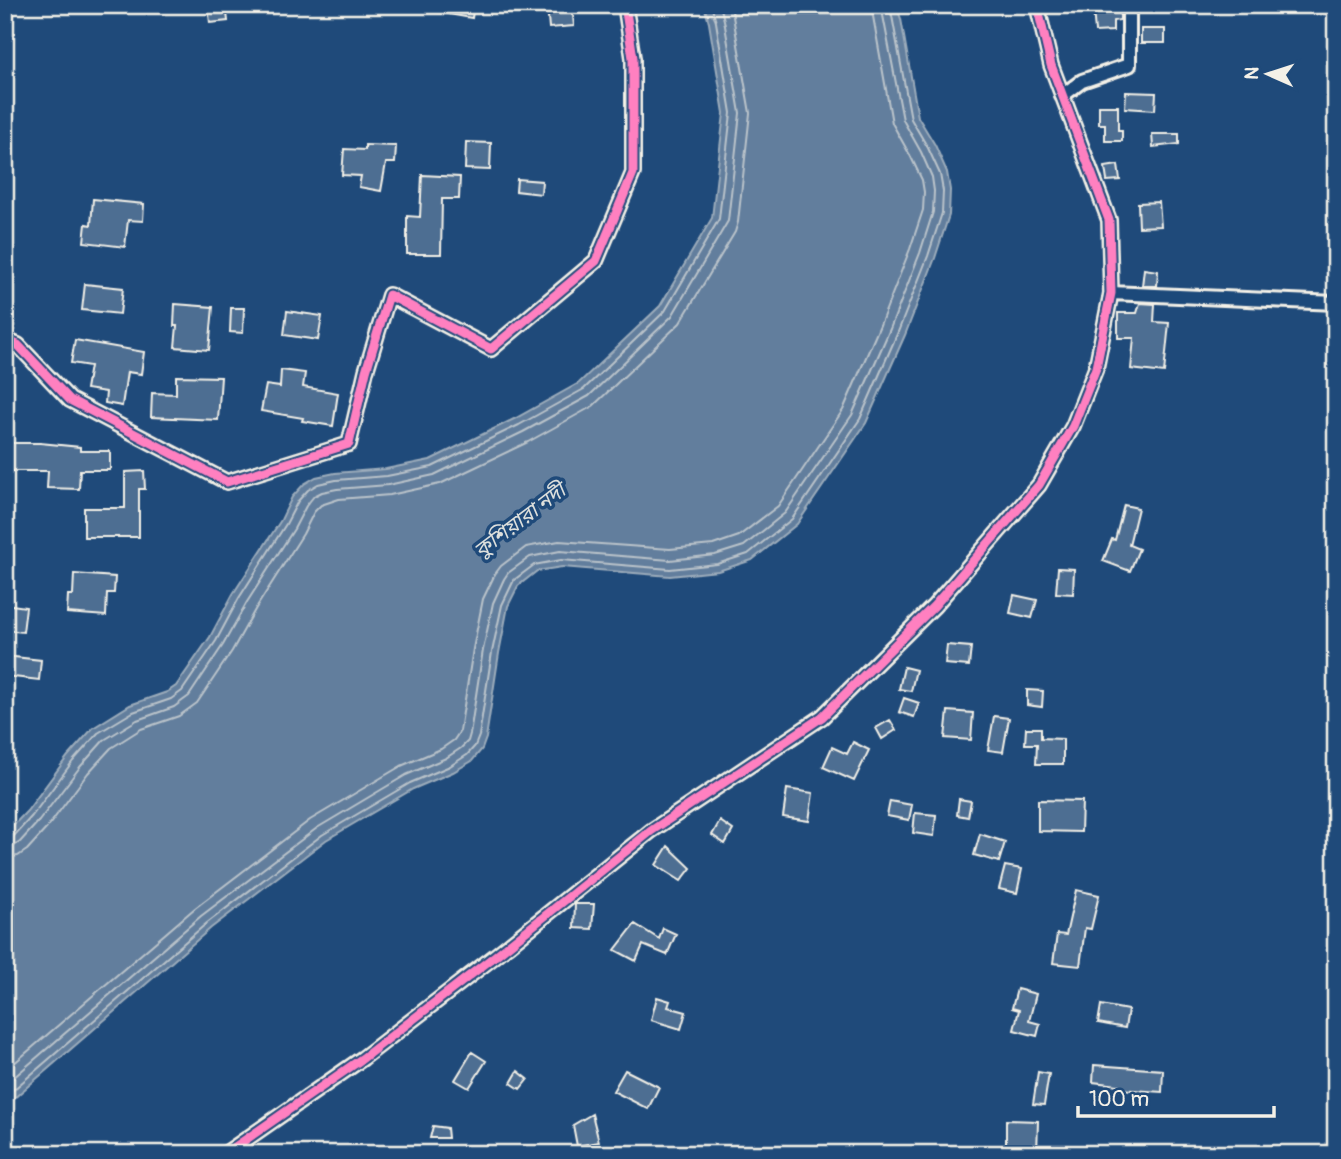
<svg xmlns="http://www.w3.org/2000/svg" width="1341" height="1159" font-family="Pangolin,'Noto Sans Bengali',sans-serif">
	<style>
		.water { fill: #627e9d; stroke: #9cacbb; stroke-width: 2 }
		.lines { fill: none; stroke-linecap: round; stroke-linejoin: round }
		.shore { stroke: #bac3ca; stroke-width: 2 }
		.building { fill: #4d6e92; stroke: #f4f1e8; stroke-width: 2 }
		.street-casing { stroke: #f4f1e8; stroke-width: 18 }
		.street { stroke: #1f4a7a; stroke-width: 12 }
		.cycleway-casing { stroke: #1f4a7a; stroke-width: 13 }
		.cycleway { stroke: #ff80c0; stroke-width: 9 }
		.labels { text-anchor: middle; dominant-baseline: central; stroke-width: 7; stroke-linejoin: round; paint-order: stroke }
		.water-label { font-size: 21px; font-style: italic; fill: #dee0dd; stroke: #1f4a7a }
	</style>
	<rect width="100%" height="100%" fill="#1f4a7a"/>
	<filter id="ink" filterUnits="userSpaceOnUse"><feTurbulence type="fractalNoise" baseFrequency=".0143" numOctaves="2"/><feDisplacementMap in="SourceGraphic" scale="14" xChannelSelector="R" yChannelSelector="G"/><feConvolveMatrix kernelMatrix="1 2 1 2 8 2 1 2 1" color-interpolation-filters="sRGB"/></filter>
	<g filter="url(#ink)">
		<path class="water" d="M704,5H896L901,19L918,117L935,145L947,172L950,190L949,215L935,258L905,335L866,423L797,524L752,560L718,571L670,576L562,567L537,571L518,586L508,606L499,653L486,738L482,749L472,761L453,772L413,789L326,840L211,928L5,1106V834L27,811L68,756L93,728L130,705L167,692L176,686L210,637L233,594L281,520L292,497L304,484L316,477L335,473L386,469L430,460L516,418L579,383L660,306L712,218L724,113L709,23Z"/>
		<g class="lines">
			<path class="shore" d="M5,838L13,837L32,816L73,761L98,733L133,712L171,699L182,691L216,641L239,598L286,524L298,501L308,490L318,484L336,480L387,476L432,467L519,425L584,389L665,311L719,219L731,113L716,22L711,5
				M5,847L14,846L20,842L39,821L80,767L104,740L137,720L174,707L189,696L223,645L247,602L294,529L306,506L314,496L322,492L337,489L388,485L434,475L523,432L589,396L672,316L728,221L740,113L724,20L720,5
				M5,858L18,856L27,850L47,828L88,773L111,748L141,729L179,716L197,703L232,651L256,608L303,534L314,512L321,505L339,499L390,495L440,484L528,442L593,406L680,323L735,232L738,222L750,113L731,5
				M5,1071L195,908L310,820L401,766L441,749L454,740L460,731L473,649L483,599L495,574L501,566L526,547L559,541L670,549L713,545L739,536L778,506L843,410L880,325L910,249L923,210L924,192L922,180L911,157L892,123L871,5
				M5,1085L201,916L317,828L406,775L446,758L461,748L468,741L470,734L483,650L493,603L504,579L508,573L530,557L560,551L670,560L715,555L744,546L785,513L852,415L890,329L920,253L933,212L934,191L932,177L921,152L903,120L881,5
				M5,1097L207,923L322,835L410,783L450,766L467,755L475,746L479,736L492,652L502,605L514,580L534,565L561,560L670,569L717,564L748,554L792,519L860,419L898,332L928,256L942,213L943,191L940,174L928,148L911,119L890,5"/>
		</g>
		<path class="building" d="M226,5L228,21L210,23L208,6Z
			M432,5H474L472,18L431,11Z
			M547,5H572L574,26L549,28Z
			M1120,6V20L1113,21V31L1095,32L1093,8Z
			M1141,29H1165V43H1141Z
			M1126,92L1156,93L1155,110L1125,108Z
			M1099,106H1118V130H1122V141H1105V124H1099Z
			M1152,134H1179V144L1153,147Z
			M466,142L491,143L490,170L465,169Z
			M365,145L396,146L395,163H386L381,191L359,187L361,176L342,175L344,149L365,150Z
			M1118,165L1120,180L1107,181L1105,167Z
			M422,175L460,177L459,199H442L441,254H407V216L420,217Z
			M517,179L542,181L541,194L516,191Z
			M93,199L144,204L143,221L128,220L125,247L84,242L86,224L91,225Z
			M1159,202L1161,226L1139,227L1138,203Z
			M1144,269L1158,271L1157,286H1142Z
			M85,284L123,288L120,314L82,310Z
			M1140,303L1155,304L1154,322L1169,323L1164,373L1131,369L1134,338H1118V313H1137Z
			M175,304L213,307L209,350L175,347L177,326H174Z
			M231,308H244L243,333L230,332Z
			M287,311L322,316L318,340L284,335Z
			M75,340L144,352L141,374L127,372L122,406L105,403L106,392L86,389L90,366L71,363Z
			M281,370L305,373L303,387L338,393L333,426L302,421L303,418L261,411L266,385L280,387Z
			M176,376L221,377L218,420L151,417L152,393L176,394Z
			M5,443H40L80,447V451H110V470H80L79,489L47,488L48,471H5Z
			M144,471L145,489H139V537H84V508H125V472Z
			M1124,505L1138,508L1129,545L1139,549L1130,571L1103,561L1112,539L1115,540Z
			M1058,568L1074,569L1073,594L1056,593Z
			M74,574L115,577L114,593H107L106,616L67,613L68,595H73Z
			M1014,595L1037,600L1032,618L1010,613Z
			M5,604L26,607L23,632L5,630Z
			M947,645L971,647L969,666L945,664Z
			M5,656L41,660L39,680L5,676Z
			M904,667L916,670L911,691L899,689Z
			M1027,690L1043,691L1042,707L1027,705Z
			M904,698L919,703L914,717L899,712Z
			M948,711L973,713L971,740L945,738Z
			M994,716L1009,718L1003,752L988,750Z
			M890,720L896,730L882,739L876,728Z
			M1026,728H1041V738L1063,739V764H1036L1037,744H1025Z
			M853,742L869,750L854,781L823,767L832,747L847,754Z
			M787,789L813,793L809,821L783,817Z
			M959,799L971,801L968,817L957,815Z
			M1038,800L1082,801L1081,832L1038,831Z
			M890,801L912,805L909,820L887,816Z
			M915,813L936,815L934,836L913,833Z
			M720,821L733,830L725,844L712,835Z
			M980,834L1005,842L999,862L974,855Z
			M668,846L691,868L681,881L656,865Z
			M1005,866L1022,869L1017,893L999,889Z
			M1076,890L1099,895L1091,929L1085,928L1080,966L1053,963L1057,934L1066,935Z
			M575,904H594L592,929L574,928Z
			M635,924L659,939L663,928L676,934L667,955L643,945L636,961L615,950Z
			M1017,989L1036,994L1029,1021L1040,1024L1037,1036L1014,1030L1019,1010L1012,1008Z
			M657,997L670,1001L668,1007L686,1012L681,1029L651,1020Z
			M1101,1005L1128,1010L1125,1028L1098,1023Z
			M472,1052L486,1061L469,1088L455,1080Z
			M1094,1065L1163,1070L1162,1092L1118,1089L1119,1085L1093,1082Z
			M625,1070L659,1087L648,1109L613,1091Z
			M518,1071L528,1079L520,1089L511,1083Z
			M1038,1072L1049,1074L1044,1105L1033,1104Z
			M592,1114L599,1142L577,1146L573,1125Z
			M1006,1120L1038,1121L1037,1154H1006Z
			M433,1126L447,1128L448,1138H430Z"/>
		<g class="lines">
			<defs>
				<path id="street" d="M1062,96L1082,81L1129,65V5
					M1111,293L1336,303
					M5,340L18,345L70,400L227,482L349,444L366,371L389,295L491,349L596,261L633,173V58L625,5
					M225,1154L363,1058L495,956L651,831L822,717L934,606L1039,485L1073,426L1096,368L1111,293L1109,220L1051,65L1037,5"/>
			</defs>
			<use href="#street" class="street-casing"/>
			<use href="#street" class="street"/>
			<defs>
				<path id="cycleway" d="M5,340L18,345L70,400L227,482L349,444L366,371L389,295L491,349L596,261L633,173V58L625,5
					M225,1154L363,1058L495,956L651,831L822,717L934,606L1039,485L1073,426L1096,368L1111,293L1109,220L1051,65L1037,5"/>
			</defs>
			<use href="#cycleway" class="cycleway-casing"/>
			<use href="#cycleway" class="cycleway"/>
		</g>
	</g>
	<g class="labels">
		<g class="water-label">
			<text transform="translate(520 521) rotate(-37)">কুশিয়ারা নদী</text>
		</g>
	</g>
	<rect width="1341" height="1159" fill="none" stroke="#1f4a7a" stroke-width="28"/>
	<rect x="14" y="14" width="1313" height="1131" fill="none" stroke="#f4f1e8" stroke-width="2.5" filter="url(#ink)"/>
	<g transform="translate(1268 74) rotate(273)" stroke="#1f4a7a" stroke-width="5" paint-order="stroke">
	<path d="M0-5L12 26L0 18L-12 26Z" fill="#f4f1e8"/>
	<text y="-10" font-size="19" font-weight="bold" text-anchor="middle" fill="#f4f1e8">N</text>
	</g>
	<path d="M1078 1106v10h196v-10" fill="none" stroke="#f4f1e8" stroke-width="3.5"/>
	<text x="1089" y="1106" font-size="21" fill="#f4f1e8" stroke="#1f4a7a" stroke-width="5" paint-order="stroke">100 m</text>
</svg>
